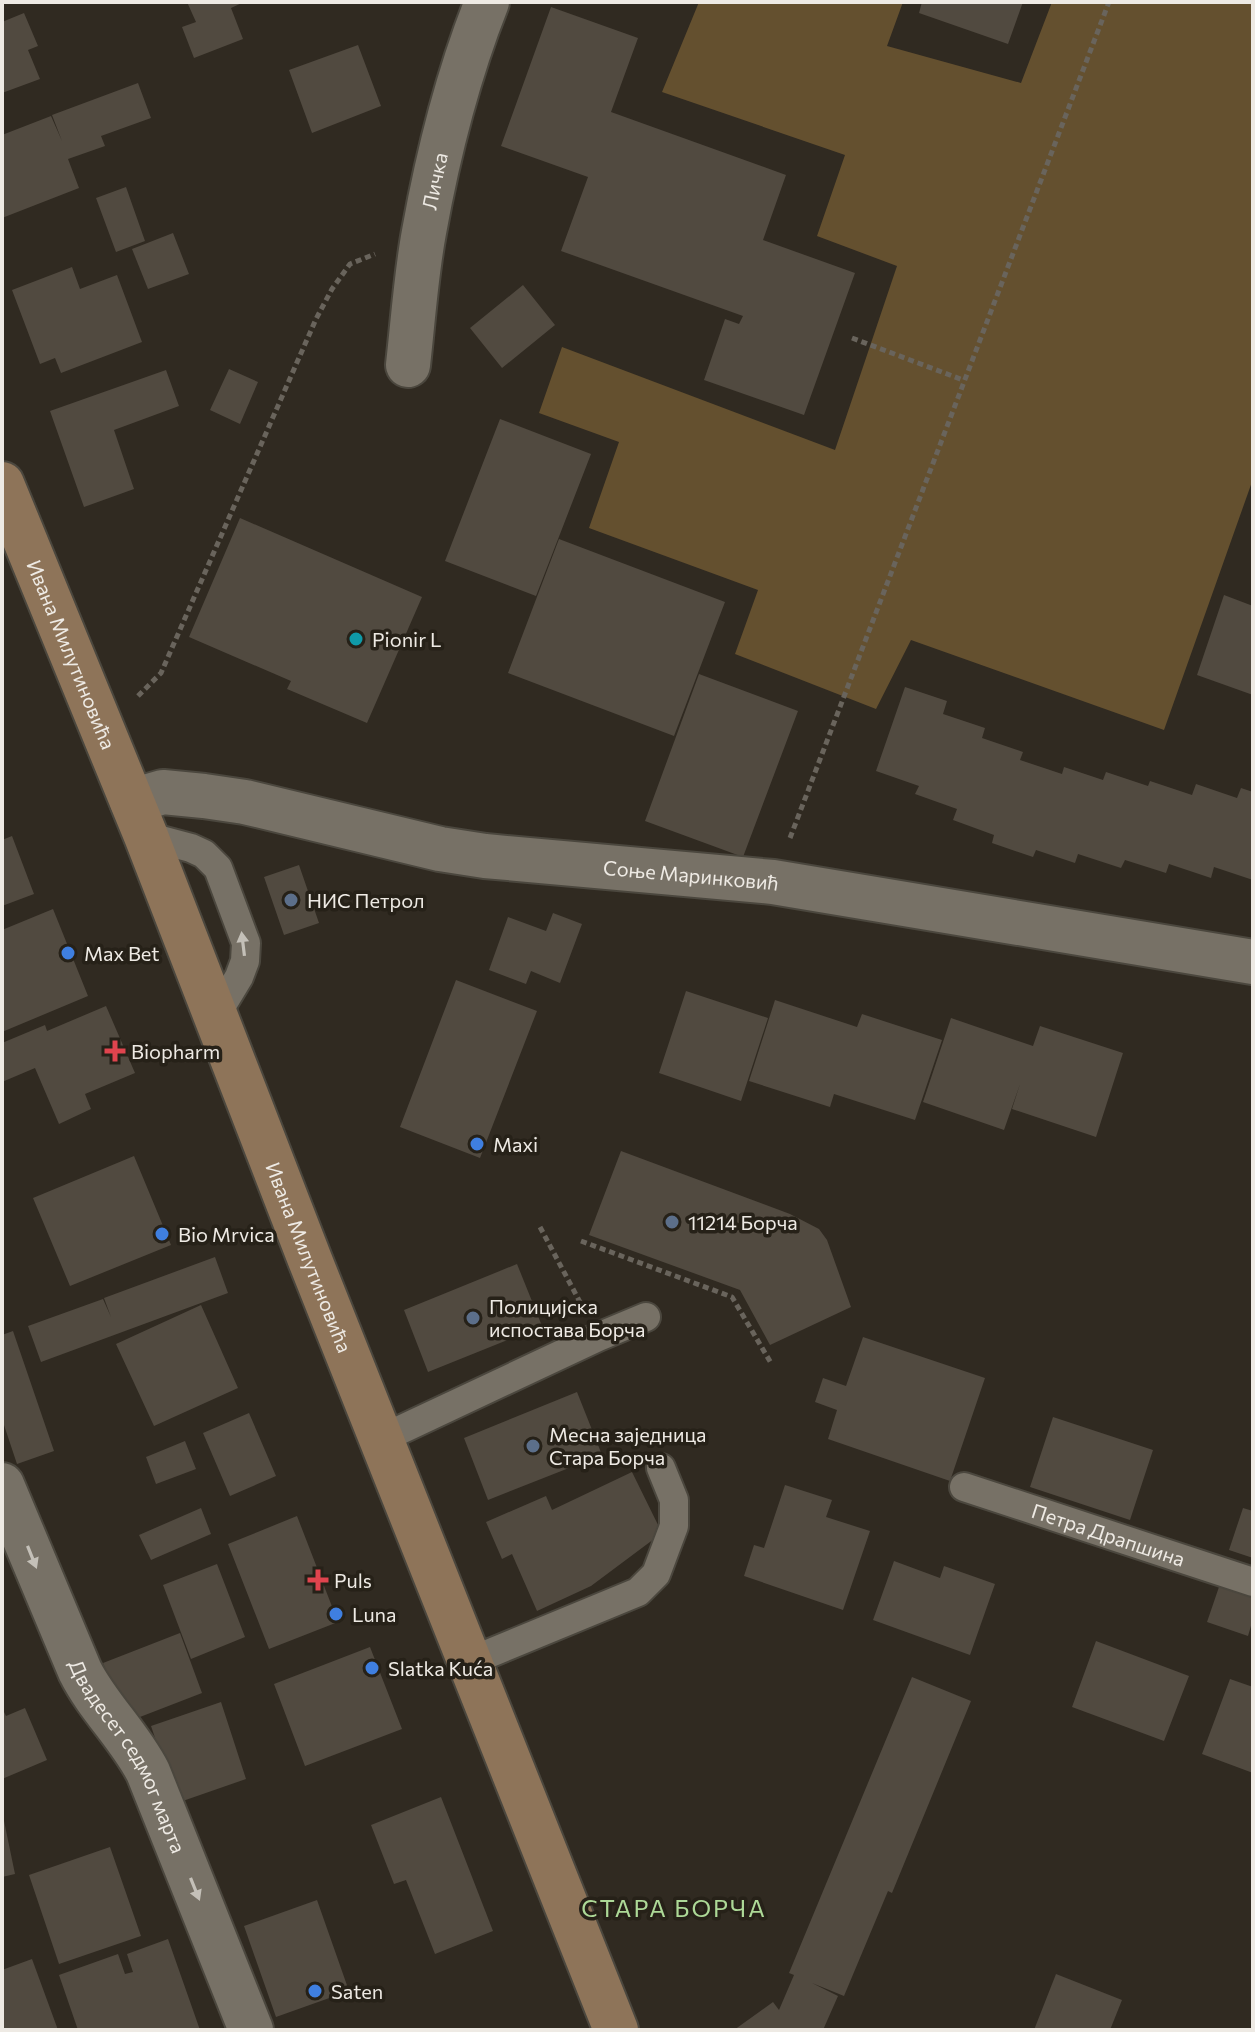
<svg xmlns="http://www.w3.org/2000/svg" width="1255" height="2032" font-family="Commissioner,sans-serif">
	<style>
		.green { fill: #64502f }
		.building { fill: #514a40 }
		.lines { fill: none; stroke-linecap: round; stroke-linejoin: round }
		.lane-casing { stroke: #4b473e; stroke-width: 32 }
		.street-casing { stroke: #4b473e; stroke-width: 48 }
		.secondary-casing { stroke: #4b473e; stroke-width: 48 }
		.path { stroke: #69645c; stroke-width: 5; stroke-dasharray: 6 4; stroke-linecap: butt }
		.lane { stroke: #777166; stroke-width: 28 }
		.street { stroke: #777166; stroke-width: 44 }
		.secondary { stroke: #8e7459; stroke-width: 44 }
		.oneway { fill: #c4c0b8 }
		.culture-dot { fill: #0f9aa8; stroke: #262118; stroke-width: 3 }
		.service-dot { fill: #5c6f8a; stroke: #262118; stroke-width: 3 }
		.shop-dot { fill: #3f7fe0; stroke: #262118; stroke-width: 3 }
		.health-dot { fill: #e0444e; stroke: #262118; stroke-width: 3 }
		.labels { text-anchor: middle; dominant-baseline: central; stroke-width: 7; stroke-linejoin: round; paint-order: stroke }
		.street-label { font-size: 20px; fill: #eeeae4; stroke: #262118 }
		.poi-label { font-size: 20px; fill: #eeeae4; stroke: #262118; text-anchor: start }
		.quarter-label { font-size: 24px; letter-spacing: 2px; fill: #add997; stroke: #262118 }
	</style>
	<rect width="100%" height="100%" fill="#302a21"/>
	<path class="green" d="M699,2H903L887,46L1021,83L1052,2H1253V479L1164,730L911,640L876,709L735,654L758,590L589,528L619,442L539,413L562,347L835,450L897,266L817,236L845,155L662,92Z"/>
	<path class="building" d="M187,2H244L231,8L243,39L194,58L182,27L196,22Z
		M922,2H1023L1008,44L919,13Z
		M551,7L638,38L611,112L786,175L763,240L855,273L804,415L704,380L725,319L739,324L743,316L561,251L588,177L501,146Z
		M24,13L38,46L28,50L40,79L2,93V22Z
		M358,45L381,106L312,133L289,70Z
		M138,83L151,118L101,136L105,146L68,159L79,188L2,218V135L51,116L62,141L52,115Z
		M126,187L145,241L116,252L96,198Z
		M173,233L189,274L148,289L132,249Z
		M72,267L80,289L117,275L142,342L61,373L55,358L40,364L12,290Z
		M523,285L555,325L502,368L470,328Z
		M229,369L258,382L240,424L210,410Z
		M166,370L179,406L114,430L134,489L84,507L50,411Z
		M500,419L591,454L536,596L445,561Z
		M240,518L422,597L367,723L287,689L291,681L189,637Z
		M559,539L725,602L674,736L508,673Z
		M1224,595L1253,606V695L1197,675Z
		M699,674L798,711L743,857L645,821Z
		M905,687L947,701L943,714L985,728L982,738L1023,752L1020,760L1062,774L1064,767L1103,780L1106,772L1148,786L1150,781L1192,795L1196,784L1237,798L1241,788L1253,792V880L1214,867L1211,878L1169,864L1166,873L1125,860L1121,868L1078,854L1075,863L1036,850L1033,857L992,843L994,835L953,820L957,809L915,794L919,786L876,771Z
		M12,836L34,894L2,906V840Z
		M299,865L319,923L284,935L264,877Z
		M53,909L88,996L2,1032V930Z
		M553,913L582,924L560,983L531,971L526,984L489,970L508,917L546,931Z
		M456,980L537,1011L480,1158L400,1127Z
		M686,991L768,1018L741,1101L659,1073Z
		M775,1000L857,1027L862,1014L942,1040L915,1120L834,1094L830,1107L749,1081Z
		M106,1006L135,1073L85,1094L91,1109L59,1124L35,1068L2,1082V1043L45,1025L47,1031Z
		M951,1018L1033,1046L1040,1026L1123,1053L1096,1137L1012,1109L1020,1084L1004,1130L923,1102Z
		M621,1151L790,1214L819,1229L827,1240L851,1307L770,1345L740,1290L589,1235Z
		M134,1156L171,1245L70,1286L33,1198Z
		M215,1257L228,1293L41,1362L28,1326L103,1299L111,1317L104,1298Z
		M517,1264L542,1326L428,1372L404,1310Z
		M201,1305L238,1388L154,1426L116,1344Z
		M13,1331L54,1451L17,1464L2,1419V1335Z
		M863,1337L985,1378L950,1481L828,1439L837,1410L815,1402L823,1378L846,1386Z
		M577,1392L602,1455L488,1500L464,1438Z
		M249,1413L276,1476L230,1496L203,1433Z
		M1053,1417L1153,1450L1130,1520L1030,1487Z
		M185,1441L196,1469L156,1484L146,1457Z
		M632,1472L662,1533L591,1586L537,1611L512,1554L502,1559L486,1522L546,1496L552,1510Z
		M785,1485L832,1500L826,1517L870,1531L843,1610L744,1576L754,1545L764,1548Z
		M201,1508L211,1534L151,1560L139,1535Z
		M1243,1508L1253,1511V1558L1229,1550Z
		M297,1516L338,1622L269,1649L228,1544Z
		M894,1561L940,1578L944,1566L995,1584L970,1655L873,1620Z
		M217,1564L245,1637L191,1659L163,1585Z
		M1220,1584L1253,1594V1619L1248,1636L1207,1622Z
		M180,1633L202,1693L127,1722L103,1663Z
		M1096,1641L1189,1676L1164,1741L1072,1707Z
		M370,1647L402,1729L305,1766L274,1684Z
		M912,1677L971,1701L892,1893L888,1891L844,1996L812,1983L838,1996L823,2030H734L773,2002L779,2010L794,1975L789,1973Z
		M1230,1679L1253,1687V1773L1202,1754Z
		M221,1702L246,1779L177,1803L151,1726Z
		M2,1708L6,1716L25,1708L47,1760L2,1779Z
		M441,1797L493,1931L435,1954L406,1880L394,1884L371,1825Z
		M3,1816L15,1874L2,1877V1817Z
		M110,1847L141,1936L59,1964L29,1875Z
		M317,1900L349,1991L276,2017L244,1926Z
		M168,1939L200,2030H78L59,1975L118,1954L125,1974L133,1972L127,1954Z
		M32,1959L58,2030H2V1970Z
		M1056,1974L1122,2000L1110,2030H1034Z"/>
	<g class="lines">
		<defs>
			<g id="lane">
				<path d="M146,836L191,848L204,854L218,868L246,943L245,961L239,977L216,1015"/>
				<path d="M381,1439L598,1337L646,1317"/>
				<path id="s1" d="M964,1487L1253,1582"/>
				<path d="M471,1661L638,1592L656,1574L674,1526V1500L661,1468"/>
			</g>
			<g id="street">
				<path id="s2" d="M408,365C413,321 416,275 424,232C438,154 458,75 487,2"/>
				<path id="s3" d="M132,801L163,792L204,796L245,802L440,849L485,856L773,882L1253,962"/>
				<path id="s4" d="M2,1485L80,1671C98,1707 129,1735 148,1772L251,2030"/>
			</g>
			<g id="secondary">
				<path id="s5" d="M2,484L146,836L310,1260L616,2030"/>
			</g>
		</defs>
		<use href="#lane" class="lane-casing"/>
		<use href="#street" class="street-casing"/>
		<use href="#secondary" class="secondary-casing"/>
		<path class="path" d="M852,338L963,380
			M138,696L161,673L316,319L332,289L350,264L375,254
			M790,838L1109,2
			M540,1227L581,1304
			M581,1241L732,1297L771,1363"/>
		<use href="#lane" class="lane"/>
		<use href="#street" class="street"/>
		<use href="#secondary" class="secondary"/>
	</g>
	<defs><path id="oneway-solid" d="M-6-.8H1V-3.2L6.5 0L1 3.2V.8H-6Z" transform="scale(2)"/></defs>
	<g class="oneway">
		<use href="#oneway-solid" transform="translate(243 944) rotate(-97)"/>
		<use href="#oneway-solid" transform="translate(32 1557) rotate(68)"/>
		<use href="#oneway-solid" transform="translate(195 1889) rotate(68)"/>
	</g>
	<circle class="culture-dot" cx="356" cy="639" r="8"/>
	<g class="service-dot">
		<circle cx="291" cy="900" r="8"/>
		<circle cx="672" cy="1222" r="8"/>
		<circle cx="473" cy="1318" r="8"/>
		<circle cx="533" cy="1446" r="8"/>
	</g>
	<g class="shop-dot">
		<circle cx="68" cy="953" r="8"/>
		<circle cx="477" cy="1144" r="8"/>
		<circle cx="162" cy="1234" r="8"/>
		<circle cx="336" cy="1614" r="8"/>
		<circle cx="372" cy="1668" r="8"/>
		<circle cx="315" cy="1991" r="8"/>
	</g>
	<g class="health-dot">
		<path d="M111 1039h8v8h8v8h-8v8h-8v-8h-8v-8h8z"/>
		<path d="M314 1568h8v8h8v8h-8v8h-8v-8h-8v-8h8z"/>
	</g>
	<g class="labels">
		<g class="street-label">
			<text stroke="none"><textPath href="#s2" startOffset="186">Личка</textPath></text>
			<text stroke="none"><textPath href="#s5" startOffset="184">Ивана Милутиновића</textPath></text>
			<text stroke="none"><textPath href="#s3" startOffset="568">Соње Маринковић</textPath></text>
			<text stroke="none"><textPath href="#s5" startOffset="832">Ивана Милутиновића</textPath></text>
			<text stroke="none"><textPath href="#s1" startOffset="152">Петра Драпшина</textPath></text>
			<text stroke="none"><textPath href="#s4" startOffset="300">Двадесет седмог марта</textPath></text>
		</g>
		<g class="poi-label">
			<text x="372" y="639">Pionir L</text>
			<text x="307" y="900">НИС Петрол</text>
			<text x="84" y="953">Max Bet</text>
			<text x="131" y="1051">Biopharm</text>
			<text x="493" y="1144">Maxi</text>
			<text x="688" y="1222">11214 Борча</text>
			<text x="178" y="1234">Bio Mrvica</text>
			<text x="489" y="1306">Полицијска<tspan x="489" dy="23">испостава Борча</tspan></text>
			<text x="549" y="1434">Месна заједница<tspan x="549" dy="23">Стара Борча</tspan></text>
			<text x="334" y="1580">Puls</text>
			<text x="352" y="1614">Luna</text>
			<text x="388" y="1668">Slatka Kuća</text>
			<text x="331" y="1991">Saten</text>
		</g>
		<g class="quarter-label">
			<text x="674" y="1907">СТАРА БОРЧА</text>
		</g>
	</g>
	<rect width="1255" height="2032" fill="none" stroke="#eeeae4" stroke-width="8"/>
</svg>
